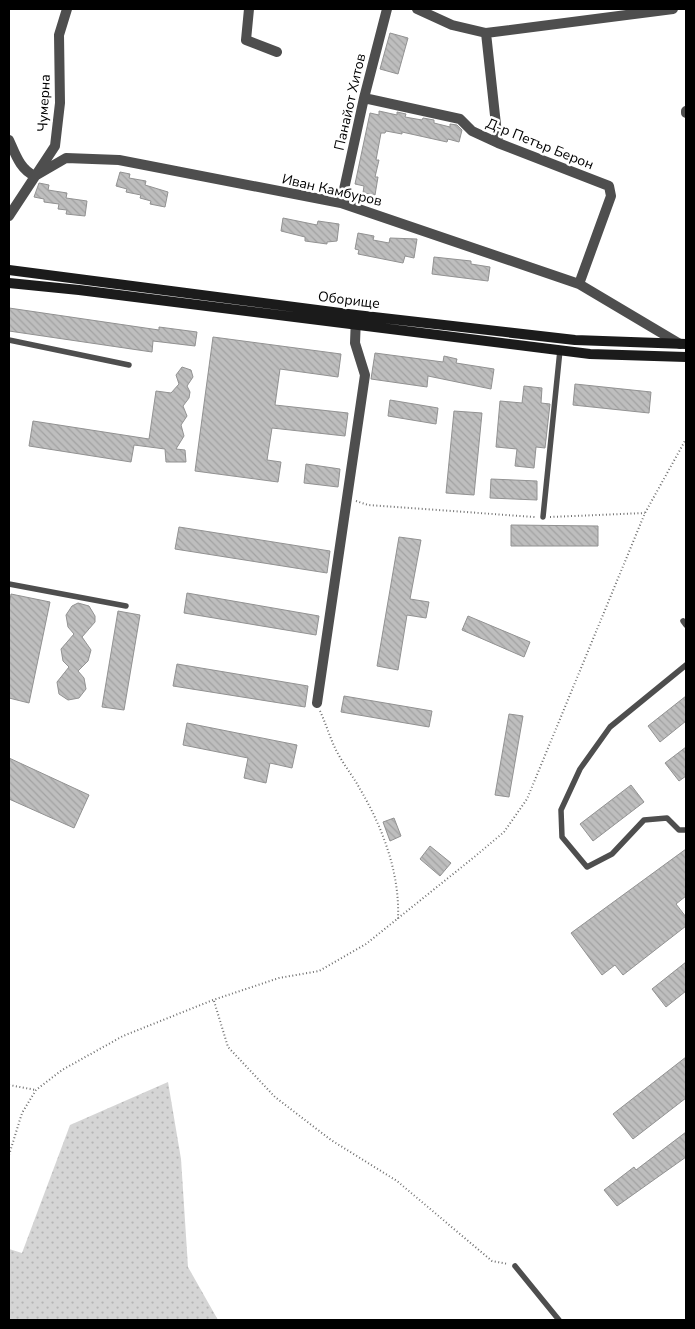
<svg xmlns="http://www.w3.org/2000/svg" width="695" height="1329" font-family="'Nunito Sans',sans-serif">
	<style>
		.grass { fill: url(#grass-dots) }
		.building { fill: url(#building-back-hatch); stroke: #929292 }
		.lines { fill: none; stroke-linecap: round; stroke-linejoin: round }
		.path { stroke: #707070; stroke-width: 2; stroke-dasharray: 1 2.5; stroke-linecap: butt }
		.service { stroke: #4e4e4e; stroke-width: 5.5 }
		.minor { stroke: #4e4e4e; stroke-width: 10 }
		.secondary { stroke: #1b1b1b; stroke-width: 10 }
		.labels { text-anchor: middle; dominant-baseline: central; stroke-width: 5; stroke-linejoin: round; paint-order: stroke }
		.street-label { font-size: 14px; fill: #000; stroke: #fff }
	</style>
	<defs>
		<pattern id="grass-dots" width="8" height="8" patternUnits="userSpaceOnUse" patternTransform="scale(1.25)"><rect width="8" height="8" fill="#d5d5d5"/><path d="M2 2h.1M6 6h.1" fill="none" stroke="#b5b5b5" stroke-width="1.8" stroke-linecap="round"/></pattern>
		<pattern id="building-back-hatch" width="6" height="6" patternUnits="userSpaceOnUse" patternTransform="scale(1.25)"><rect width="6" height="6" fill="#bebebe"/><path d="M-1 5l2 2M0 0l6 6M5-1l2 2" fill="none" stroke="#a2a2a2"/></pattern>
	</defs>
	<rect width="100%" height="100%" fill="#fff"/>
	<path class="grass" d="M168,1082L181,1159L188,1267L218,1320H9V1249L22,1253L70,1125Z"/>
	<path class="building" d="M390,33L408,38L398,74L380,69Z
		M379,111L397,115V112L406,114L405,117L422,120L423,118L434,120V123L450,127V124L457,125L462,130L459,142L448,139L447,142L402,132V134L386,131L385,133H381L376,160H379L375,177H378L375,195L363,193L364,186L355,184L370,113L379,115Z
		M120,172L130,174L129,178L146,181L145,185L168,192L165,207L150,204L151,201L140,198L141,195L126,192L127,189L116,186Z
		M39,183L49,185L48,190L67,193L66,198L87,201L85,216L66,214L67,210L58,209L59,204L44,202V199L34,197Z
		M283,218L317,225L318,221L339,224L337,241L327,242V244L305,241V237L281,231Z
		M358,233L374,236L373,240L389,243L390,238L417,239L414,258L405,256L403,263L358,254L359,250L355,249Z
		M434,257L471,261V264L490,267L488,281L432,274Z
		M9,308L159,330V327L197,332L195,346L153,341L152,352L9,331Z
		M213,337L341,354L338,377L280,369L275,405L348,413L345,436L272,428L267,460L281,462L278,482L195,471Z
		M375,353L443,362L444,356L457,359L456,363L494,369L491,389L428,376L427,387L371,379Z
		M182,367L191,370L193,377L187,386L190,392L189,398L183,406L187,416L181,425L184,436L176,449L185,450L186,462H166L165,449L134,445L131,462L29,446L33,421L149,439L156,391L171,393L179,384L176,375Z
		M575,384L651,392L649,413L573,405Z
		M524,386L542,388L541,403L550,404L545,448L536,447L534,468L515,466L517,449L496,447L500,401L522,403Z
		M390,400L438,408L436,424L388,416Z
		M454,411L482,413L474,495L446,493Z
		M306,464L340,469L338,487L304,483Z
		M491,479L537,481V500L490,498Z
		M511,525L598,526V546H511Z
		M179,527L330,551L327,573L175,549Z
		M399,537L421,540L410,599L429,602L426,618L407,615L398,670L377,666Z
		M187,593L319,616L316,635L184,613Z
		M11,594L50,602L29,703L9,698V605Z
		M78,603L89,606L95,616V622L82,637L91,650L88,661L78,671L84,678L86,689L79,698L68,700L59,694L57,682L69,667L63,661L61,649L74,634L68,627L66,615L72,606Z
		M118,611L140,615L124,710L102,707Z
		M468,616L530,642L524,657L462,630Z
		M177,664L308,686L305,707L173,686Z
		M344,696L432,711L429,727L341,712Z
		M686,696V721L660,742L648,726Z
		M509,714L523,716L509,797L495,795Z
		M187,723L297,745L292,768L270,763L266,783L244,778L248,758L183,745Z
		M686,747V776L679,781L665,763Z
		M9,758L89,795L74,828L9,799Z
		M631,785L644,802L593,841L580,824Z
		M394,818L401,836L390,841L383,822Z
		M430,846L451,863L440,876L420,859Z
		M686,849V896L676,904L686,917V926L623,975L615,965L602,975L571,933Z
		M686,962V991L666,1007L652,989Z
		M686,1057V1098L633,1139L613,1114Z
		M686,1132V1157L617,1206L604,1190L634,1167L636,1170Z"/>
	<g class="lines">
		<path class="path" d="M356,501L368,505L535,517
			M550,517L645,513
			M320,711C326,724 330,738 336,750C343,764 353,776 360,789C383,828 400,874 398,919
			M214,1001L228,1047L275,1097L331,1140L397,1181L492,1261L508,1264
			M9,1085L36,1090
			M9,1155L22,1113L36,1090L62,1070L123,1036L213,1000L279,978L319,971L366,944L473,858L504,832L527,799L645,513L686,439"/>
		<path class="service" d="M9,340L129,365
			M543,517L560,350
			M9,584L126,606
			M683,621L686,625
			M686,665L610,727L580,769L561,810L562,837L587,867L612,854L644,820L667,818L679,830H686
			M515,1266L559,1320"/>
		<path class="minor" d="M249,9L246,40L277,52
			M417,9L452,25L486,33L673,9
			M486,33L498,143
			M364,98L460,119L472,131L498,143L609,186L611,196L579,284
			M686,113V111
			M9,140C15,153 20,170 35,176L66,158L119,160L341,203L579,284L680,344
			M341,203L364,98L387,9
			M9,216L55,146L60,103L59,35L67,9
			M317,703L365,375L355,343L356,317"/>
		<path class="secondary" d="M9,270L356,315L575,340L686,344
			M9,283L79,290L590,354L686,357"/>
	</g>
	<g class="labels">
		<g class="street-label">
			<text transform="translate(350 102) rotate(-77)">Панайот Хитов</text>
			<text transform="translate(44 103) rotate(-87)">Чумерна</text>
			<text transform="translate(540 144) rotate(22)">Д-р Петър Берон</text>
			<text transform="translate(332 190) rotate(13)">Иван Камбуров</text>
			<text transform="translate(349 300) rotate(7)">Оборище</text>
		</g>
	</g>
	<rect width="695" height="1329" fill="none" stroke="#000000" stroke-width="20"/>
</svg>
